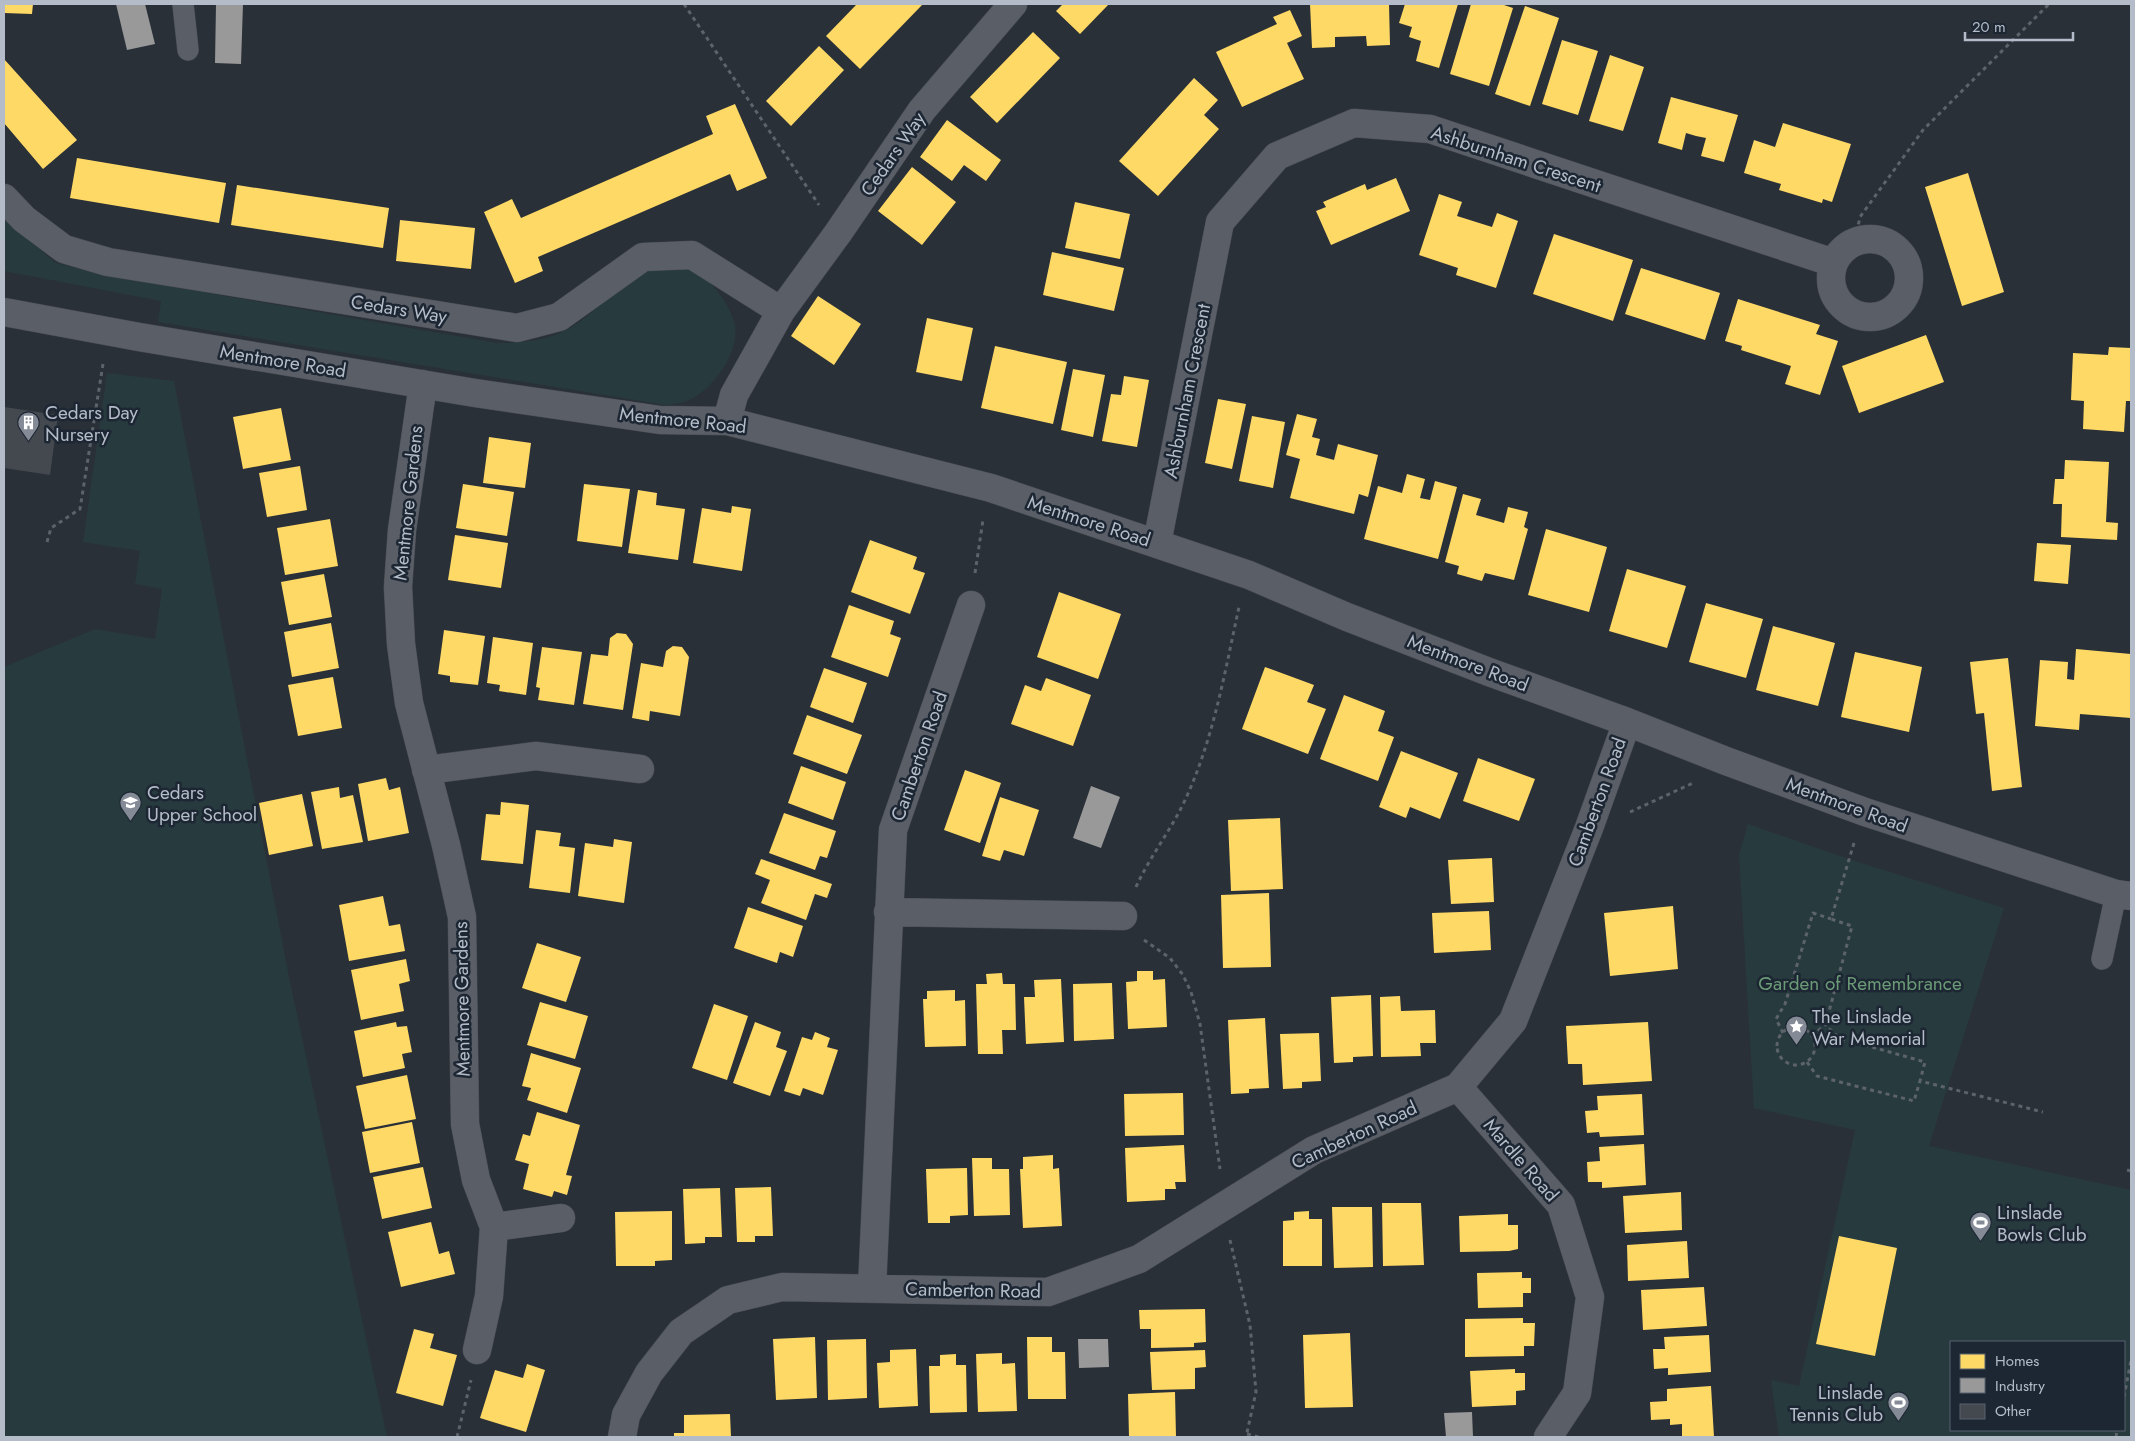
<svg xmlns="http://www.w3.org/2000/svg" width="2135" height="1441" font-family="Jost,sans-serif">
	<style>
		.green { fill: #273a3e; fill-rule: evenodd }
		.homes { fill: #ffd966 }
		.industry { fill: #999 }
		.building { fill: #444950 }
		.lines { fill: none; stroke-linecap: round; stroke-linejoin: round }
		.service-casing { stroke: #484c53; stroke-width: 22 }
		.minor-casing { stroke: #484c53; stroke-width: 29 }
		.path { stroke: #5d636a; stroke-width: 3; stroke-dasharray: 4 4; stroke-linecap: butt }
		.service { stroke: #5a5e66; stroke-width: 21 }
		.minor { stroke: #5a5e66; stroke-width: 28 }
		.labels { text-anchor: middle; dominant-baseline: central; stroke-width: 5; stroke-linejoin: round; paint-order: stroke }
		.street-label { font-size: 19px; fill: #b4bcc9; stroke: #1d2633 }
		.poi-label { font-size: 19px; fill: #b4bcc9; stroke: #1d2633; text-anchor: start }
		.park-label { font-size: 19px; fill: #6b9a76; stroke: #1d2633 }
	</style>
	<rect width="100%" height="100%" fill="#2a3038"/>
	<path class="green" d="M4,217L14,228L56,263L110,276L497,343C522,343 546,341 568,329C601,312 638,256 679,263C692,265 705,276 713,286C723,297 731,310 735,325C740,353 712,391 687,401C680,404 672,404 665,405L158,322L161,301L4,271Z
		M107,373L174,381L289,977L387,1437H4V667L95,629L155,639L162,589L135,584L140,551L83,542Z
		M1748,824L1849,859L2004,908L1929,1146L2131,1190V1437H1779L1771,1380L1799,1386L1855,1130L1754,1108L1739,855ZM1951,1342H2124V1430H1951Z"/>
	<path class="homes" d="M4,4H33L32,14L4,13Z
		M857,4H923L860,69L826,36Z
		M1063,4H1109L1080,34L1056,11Z
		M1310,4H1389L1390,45L1367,46L1366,36L1335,37V47L1312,48Z
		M1405,4H1458L1439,68L1416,61L1421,41L1409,37L1412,27L1399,23Z
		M1471,4H1501L1513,8L1489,86L1450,74Z
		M1525,6L1559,18L1530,106L1495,94Z
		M1290,10L1302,36L1287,43L1304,79L1242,107L1216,52L1277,24L1273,17Z
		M1033,32L1060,58L997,123L970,97Z
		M1562,40L1598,51L1578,115L1542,104Z
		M819,46L844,70L791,126L766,101Z
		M1610,55L1644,67L1623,131L1589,121Z
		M4,59L77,140L43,169L4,123Z
		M1194,78L1218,100L1204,115L1219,129L1158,196L1119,161Z
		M1671,97L1738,115L1724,162L1701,156L1706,138L1696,136L1686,133L1682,150L1658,143Z
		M735,104L767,178L737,191L730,174L538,257L543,271L515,283L484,212L512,199L521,218L713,134L706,116Z
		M947,120L1001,160L986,181L964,165L952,181L920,157Z
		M1783,123L1851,144L1832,202L1823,199L1822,203L1779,190L1781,184L1744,173L1754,140L1775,147Z
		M77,158L226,183L219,223L70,198Z
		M912,167L956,202L922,245L878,211Z
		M1968,173L2004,292L1962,306L1925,187Z
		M1396,178L1410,211L1331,245L1316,211L1326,207L1323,202L1365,184L1367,190Z
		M237,185L389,208L383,248L231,225Z
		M1439,194L1462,202L1457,216L1492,227L1497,213L1518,221L1496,288L1456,275L1458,268L1419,255Z
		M1075,202L1130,214L1120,259L1065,248Z
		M400,220L475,228L471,269L396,261Z
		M1554,234L1633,260L1613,321L1533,294Z
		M1052,252L1124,268L1114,311L1043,295Z
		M1641,268L1720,293L1705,340L1625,314Z
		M818,296L861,324L834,365L791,336Z
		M1738,299L1820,325L1816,334L1838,341L1820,395L1785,384L1791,366L1741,350L1742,346L1725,341Z
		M927,318L973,328L962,381L916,372Z
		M1926,335L1944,382L1859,413L1842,366Z
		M995,346L1067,362L1053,424L981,408Z
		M2109,347L2131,348V401H2126L2124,432L2083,429L2084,401L2071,400L2073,353L2108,355Z
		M1073,369L1105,375L1093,437L1061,430Z
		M1124,376L1149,380L1137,447L1102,441L1111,394L1121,395Z
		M1218,399L1246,404L1232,469L1205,463Z
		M281,408L291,460L243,469L233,417Z
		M1297,414L1317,419L1312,437L1320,439L1316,455L1334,460L1338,444L1378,455L1368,497L1359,494L1354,514L1290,498L1300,459L1286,455Z
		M1252,416L1285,422L1273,488L1239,481Z
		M489,437L531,443L525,488L483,483Z
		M2065,460L2109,462L2106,522L2118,523L2117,540L2061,537L2062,504H2053L2055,479H2064Z
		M300,466L307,510L267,517L259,473Z
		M1407,474L1425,479L1420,498L1430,500L1435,481L1457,487L1438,559L1364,539L1378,486L1402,493Z
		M463,484L514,492L507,536L456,528Z
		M584,484L630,489L622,547L577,541Z
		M638,490L657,493L656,505L685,509L678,560L628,553Z
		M1463,494L1481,499L1476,515L1504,523L1508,507L1528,512L1524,527L1528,529L1514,580L1485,573L1482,581L1457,574L1459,566L1445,562Z
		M732,506L751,509L742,571L693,563L702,508L731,513Z
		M330,519L338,566L285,575L277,528Z
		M1546,529L1607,547L1589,612L1528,595Z
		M455,535L508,543L501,588L448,580Z
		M870,540L917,557L913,569L925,573L910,614L851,592Z
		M2037,543L2071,545L2068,584L2034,581Z
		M1627,569L1686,586L1667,648L1609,631Z
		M324,574L332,617L289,625L281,582Z
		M1059,592L1121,614L1098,679L1037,657Z
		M1706,603L1763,619L1746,678L1689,662Z
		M849,605L894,621L890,634L901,638L888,677L831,657Z
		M331,623L339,668L292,677L284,632Z
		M1773,626L1835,643L1818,706L1756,690Z
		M444,630L485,636L478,685L450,682V676L438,674Z
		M617,633L626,634L633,644L623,710L583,704L591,654L608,656L610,638Z
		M493,637L533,643L526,695L499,691L500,685L487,683Z
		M673,646L682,647L689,657L680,716L650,711L649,721L632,718L641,663L663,667L666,651Z
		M542,647L582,652L574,705L538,700L540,688L536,687Z
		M2076,649L2131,654V718L2080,714L2079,730L2035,726L2040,660L2068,662L2067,679L2074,680Z
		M1855,652L1922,667L1909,732L1841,717Z
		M2008,658L2022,787L1992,791L1984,713L1976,714L1970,662Z
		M1265,667L1314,685L1307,702L1326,709L1308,754L1242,729Z
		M824,668L867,683L853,723L810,707Z
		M333,677L342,728L298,736L288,685Z
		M1046,678L1091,695L1073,746L1011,724L1025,685L1041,691Z
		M1344,695L1385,711L1378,731L1394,737L1378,781L1320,759Z
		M807,715L862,735L847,774L793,754Z
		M1401,751L1458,773L1440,819L1410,807L1406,818L1379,807Z
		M1478,758L1535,779L1519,821L1463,801Z
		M801,766L846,782L833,820L788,803Z
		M965,770L1001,783L980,843L944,830Z
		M386,778L389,790L400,787L409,833L368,841L358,784Z
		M339,787L340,798L353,795L363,842L322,849L311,792Z
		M302,794L313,846L269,855L259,803Z
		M1000,797L1039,810L1024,856L1004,850L1000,861L982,856Z
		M501,802L529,805L523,864L481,860L486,814L500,815Z
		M784,813L836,831L827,858L820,856L815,870L769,853Z
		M1280,818L1283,889L1231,891L1228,820Z
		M536,830L561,833L559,846L575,848L570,893L529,888Z
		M614,839L632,842L624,903L578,896L585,843L613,847Z
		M1492,858L1494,902L1451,904L1448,860Z
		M761,859L832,884L827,898L815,894L806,920L761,903L770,880L755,874Z
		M1269,893L1271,967L1223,968L1221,895Z
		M383,896L389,926L400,924L405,951L349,961L339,905Z
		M1673,906L1678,969L1610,976L1604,913Z
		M748,907L803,926L793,957L780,952L777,963L734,948Z
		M1489,911L1491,950L1434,953L1432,913Z
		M537,943L581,957L566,1002L522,988Z
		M406,959L410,981L399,984L404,1011L361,1020L351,970Z
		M1137,971H1153V980L1165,979L1167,1027L1128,1029L1126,982L1137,981Z
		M1002,973L1003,984H1015L1016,1030H1002L1003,1054H978L976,984H987L986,974Z
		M1061,979L1064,1042L1026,1044L1024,997H1035L1034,980Z
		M1112,983L1114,1039L1074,1041L1073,984Z
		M955,990V1001L965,1000L966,1046L925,1047L923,999H927V991Z
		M1371,995L1373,1056L1353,1057V1062L1334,1063L1331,997Z
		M1400,996L1401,1011L1435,1010L1436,1043H1420L1421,1056L1381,1057L1380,997Z
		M540,1002L588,1016L575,1059L527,1045Z
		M714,1004L748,1016L727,1080L692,1068Z
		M1265,1018L1269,1088L1249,1089V1093L1231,1094L1228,1020Z
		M396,1022L397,1027L407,1026L412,1052L402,1054L405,1068L363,1077L354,1031Z
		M755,1022L781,1032L776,1047L787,1051L770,1096L733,1083Z
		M1648,1022L1652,1081L1583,1085L1582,1064H1568L1566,1026Z
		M815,1032L830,1038L827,1047L838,1050L823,1095L803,1088L800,1096L784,1091L802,1037L812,1040Z
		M1319,1033L1321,1081L1302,1082V1088L1283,1089L1280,1034Z
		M531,1053L581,1068L567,1113L527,1100L531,1088L522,1086Z
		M407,1075L416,1119L365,1129L356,1086Z
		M1183,1093L1184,1135L1125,1136L1124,1094Z
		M1642,1094L1644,1135L1600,1137L1599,1132L1587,1133L1585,1111L1598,1110L1597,1096Z
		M537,1112L580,1125L566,1175L572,1176L567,1195L554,1191L552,1197L523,1189L529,1164L515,1160L523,1134L530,1136Z
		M412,1122L420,1163L370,1173L362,1132Z
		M1644,1144L1646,1185L1602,1188V1182H1588L1587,1162L1600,1161L1599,1147Z
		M1184,1145L1186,1182H1175L1176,1189H1165V1200L1127,1202L1125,1148Z
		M1053,1155V1169L1059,1168L1062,1226L1023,1228L1020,1169H1023V1157Z
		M972,1158H992V1169H1009L1010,1215L974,1216Z
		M423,1167L432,1208L382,1219L373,1177Z
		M967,1168L968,1215L950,1216V1223H928L926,1169Z
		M771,1187L773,1236H755V1242H737L735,1188Z
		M720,1188L722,1237H705V1243L685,1244L683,1189Z
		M1681,1192L1682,1230L1625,1233L1623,1196Z
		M1382,1203H1421L1424,1265L1383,1266Z
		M1332,1207H1372L1373,1267L1334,1268Z
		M672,1211V1260L655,1261V1266H616L615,1212Z
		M1309,1211V1219H1322V1266H1283V1221L1294,1220V1212Z
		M1508,1214V1225H1518V1249L1509,1251L1460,1252L1459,1216Z
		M431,1222L439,1254L449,1251L455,1274L401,1287L388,1232Z
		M1839,1236L1897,1248L1875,1356L1816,1344Z
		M1687,1241L1689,1278L1628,1281L1627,1245Z
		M1522,1272V1278H1531V1293H1523V1307L1478,1308L1477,1273Z
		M1704,1287L1707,1326L1643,1330L1641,1290Z
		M1205,1309L1206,1342L1194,1343V1347L1151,1348V1329H1140L1139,1310Z
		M1523,1318V1323H1535L1534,1346H1524V1356L1465,1357V1319Z
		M414,1329L434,1334L430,1348L457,1355L443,1406L396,1393Z
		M1350,1333L1353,1407L1305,1408L1303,1335Z
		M1709,1335L1711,1372L1668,1375V1368L1654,1369L1653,1349H1665L1664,1337Z
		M815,1337L817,1398L776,1400L773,1339Z
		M1027,1337H1052V1352H1065L1066,1399H1028Z
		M866,1339L867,1398L828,1400L827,1340Z
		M916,1349L918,1406L879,1408L877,1363L890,1362V1350Z
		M1205,1350L1206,1367L1195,1368V1389L1152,1390L1150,1352Z
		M1002,1353V1364L1015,1363L1017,1411L978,1412L976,1354Z
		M956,1354V1365H966L967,1412L930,1413L929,1366H940V1355Z
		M527,1364L545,1370L526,1432L480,1418L495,1370L523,1378Z
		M1515,1369V1373H1525V1390L1516,1391V1405L1472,1407L1470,1371Z
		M1711,1386L1714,1437H1682V1424L1670,1425V1419L1651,1420L1650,1402L1667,1401V1389Z
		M1175,1392L1176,1437H1129L1128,1394Z
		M730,1414L731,1437H674V1433H684V1415Z"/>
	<path class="industry" d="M116,4H145L155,44L127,50Z
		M216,4H243L241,64L215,63Z
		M1091,786L1120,797L1101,848L1073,838Z
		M1078,1339H1108L1109,1367L1079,1368Z
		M1472,1412L1473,1437H1446L1444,1413Z"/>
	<path class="building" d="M4,407L58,415L50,475L4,468Z"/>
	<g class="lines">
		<defs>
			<path id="service" d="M183,4L188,50
				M2102,959L2116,894"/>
			<path id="minor" d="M4,198L24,219L64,249L108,262L517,328L559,317L643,257L692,255L781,311
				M1831 278a39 39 0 1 1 78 0a39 39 0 1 1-78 0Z
				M4,312L139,337L475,393L660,420L727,421L991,488L1249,575L1347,617L1489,672L1627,722L1726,761L1865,812L2116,894L2131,896
				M423,384L402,530L398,587L401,644L409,703L446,845L462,917L465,1124L476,1180L494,1227L489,1296L477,1350
				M727,421L734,395L781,311L838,233L922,110L1013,4
				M1157,543L1220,222L1277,156L1354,123L1430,129L1834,263
				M426,770L536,756L640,769
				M888,912L1123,916
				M1458,1087L1561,1205L1590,1297L1577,1393L1548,1437
				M494,1227L561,1218
				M872,1288L893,830L971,605
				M622,1437L626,1415L649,1373L681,1332L728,1300L782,1287L1048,1292L1139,1259L1314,1150L1458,1087L1513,1021L1589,828L1627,722"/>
		</defs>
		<use href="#service" class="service-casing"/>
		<use href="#minor" class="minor-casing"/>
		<path class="path" d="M684,4L819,205
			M1855,240L1860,217L1923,130L2049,4
			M47,542L51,528L80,509L103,364
			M975,573L983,520
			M1630,812L1693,783
			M1854,843L1831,919L1852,926L1827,1019L1828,1028L1840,1038L1925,1062L1920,1081L2043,1112
			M1136,887C1150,856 1172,829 1186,798C1214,737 1225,671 1239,607
			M1144,940L1170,958L1183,975L1191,992L1200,1024L1220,1169
			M1777 1046a19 19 0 1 1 38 0a19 19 0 1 1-38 0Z
			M1783,1033L1776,1019L1785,1004L1813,913L1831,919
			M1812,1036L1827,1023
			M1807,1062L1817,1076L1914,1101L1920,1081
			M2127,1170L2131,1171
			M1230,1240L1250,1325L1256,1392L1246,1437
			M2124,1397L2131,1360
			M1247,1434L1259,1437
			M457,1437L471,1380
			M2116,1437L2117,1430"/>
		<use href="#service" class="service"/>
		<use href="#minor" class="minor"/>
	</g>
	<defs>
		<symbol id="building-pin" viewBox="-11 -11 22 30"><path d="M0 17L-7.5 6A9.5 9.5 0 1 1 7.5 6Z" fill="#848b96" stroke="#1d2633"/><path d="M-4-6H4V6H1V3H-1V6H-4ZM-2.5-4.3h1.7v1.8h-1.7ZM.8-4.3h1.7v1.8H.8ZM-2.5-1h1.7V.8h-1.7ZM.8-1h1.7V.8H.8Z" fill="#fff"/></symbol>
		<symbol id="school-pin" viewBox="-11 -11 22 30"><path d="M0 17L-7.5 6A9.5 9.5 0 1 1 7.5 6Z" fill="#848b96" stroke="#1d2633"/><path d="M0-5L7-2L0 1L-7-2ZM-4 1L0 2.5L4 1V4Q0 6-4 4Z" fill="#fff"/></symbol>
		<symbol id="sight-pin" viewBox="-11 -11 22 30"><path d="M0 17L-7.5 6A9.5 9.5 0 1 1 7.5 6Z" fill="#848b96" stroke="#1d2633"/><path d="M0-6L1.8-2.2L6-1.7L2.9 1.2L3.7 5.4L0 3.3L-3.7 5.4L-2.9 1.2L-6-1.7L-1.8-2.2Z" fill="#fff"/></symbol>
		<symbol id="stadium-pin" viewBox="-11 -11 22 30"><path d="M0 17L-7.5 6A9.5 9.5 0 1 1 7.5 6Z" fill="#848b96" stroke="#1d2633"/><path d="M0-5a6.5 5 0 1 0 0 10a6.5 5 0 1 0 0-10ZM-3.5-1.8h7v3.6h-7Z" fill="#fff"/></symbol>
	</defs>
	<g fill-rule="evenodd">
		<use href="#building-pin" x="16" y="410" width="25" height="34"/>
		<use href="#school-pin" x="118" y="790" width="25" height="34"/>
		<use href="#sight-pin" x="1784" y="1014" width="25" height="34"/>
		<use href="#stadium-pin" x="1968" y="1210" width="25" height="34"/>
		<use href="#stadium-pin" x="1886" y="1390" width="25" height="34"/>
	</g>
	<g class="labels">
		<g class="street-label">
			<text transform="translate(893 154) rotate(-55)">Cedars Way</text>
			<text transform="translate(1516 159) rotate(18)">Ashburnham Crescent</text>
			<text transform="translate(399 309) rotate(9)">Cedars Way</text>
			<text transform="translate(283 361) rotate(9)">Mentmore Road</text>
			<text transform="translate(1187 391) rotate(-79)">Ashburnham Crescent</text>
			<text transform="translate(683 420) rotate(6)">Mentmore Road</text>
			<text transform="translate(408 503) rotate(-84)">Mentmore Gardens</text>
			<text transform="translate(1089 521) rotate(18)">Mentmore Road</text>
			<text transform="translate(1468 663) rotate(21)">Mentmore Road</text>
			<text transform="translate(919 756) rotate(-71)">Camberton Road</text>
			<text transform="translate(1597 802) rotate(-70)">Camberton Road</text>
			<text transform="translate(1847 805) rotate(20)">Mentmore Road</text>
			<text transform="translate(462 999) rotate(-91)">Mentmore Gardens</text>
			<text transform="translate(1354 1135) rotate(-25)">Camberton Road</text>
			<text transform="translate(1521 1160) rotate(49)">Mardle Road</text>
			<text transform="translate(973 1290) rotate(1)">Camberton Road</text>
		</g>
		<g class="poi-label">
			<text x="45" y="412">Cedars Day<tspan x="45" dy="22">Nursery</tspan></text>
			<text x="147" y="792">Cedars<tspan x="147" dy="22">Upper School</tspan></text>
			<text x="1812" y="1016">The Linslade<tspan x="1812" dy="22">War Memorial</tspan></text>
			<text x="1997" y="1212">Linslade<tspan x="1997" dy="22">Bowls Club</tspan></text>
			<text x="1883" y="1392" text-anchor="end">Linslade<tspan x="1883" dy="22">Tennis Club</tspan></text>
		</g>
		<g class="park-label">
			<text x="1860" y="983">Garden of Remembrance</text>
		</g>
	</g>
	<rect width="2135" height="1441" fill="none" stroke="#b4bcc9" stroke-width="10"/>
	<rect x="1950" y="1341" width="175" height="90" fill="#1d2633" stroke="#59626f"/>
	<rect x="1960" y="1354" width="25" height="15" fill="#ffd966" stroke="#59626f"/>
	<text x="1995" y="1366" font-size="15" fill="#b4bcc9">Homes</text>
	<rect x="1960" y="1378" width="25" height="15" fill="#999999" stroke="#59626f"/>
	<text x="1995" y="1391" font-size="15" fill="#b4bcc9">Industry</text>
	<rect x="1960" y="1404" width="25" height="15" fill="#444950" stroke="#59626f"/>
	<text x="1995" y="1416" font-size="15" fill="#b4bcc9">Other</text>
	<path d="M1965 32v8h108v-8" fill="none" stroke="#b4bcc9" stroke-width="2.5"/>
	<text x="1972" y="32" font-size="15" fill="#b4bcc9" stroke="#1d2633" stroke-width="4" paint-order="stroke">20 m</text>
</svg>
